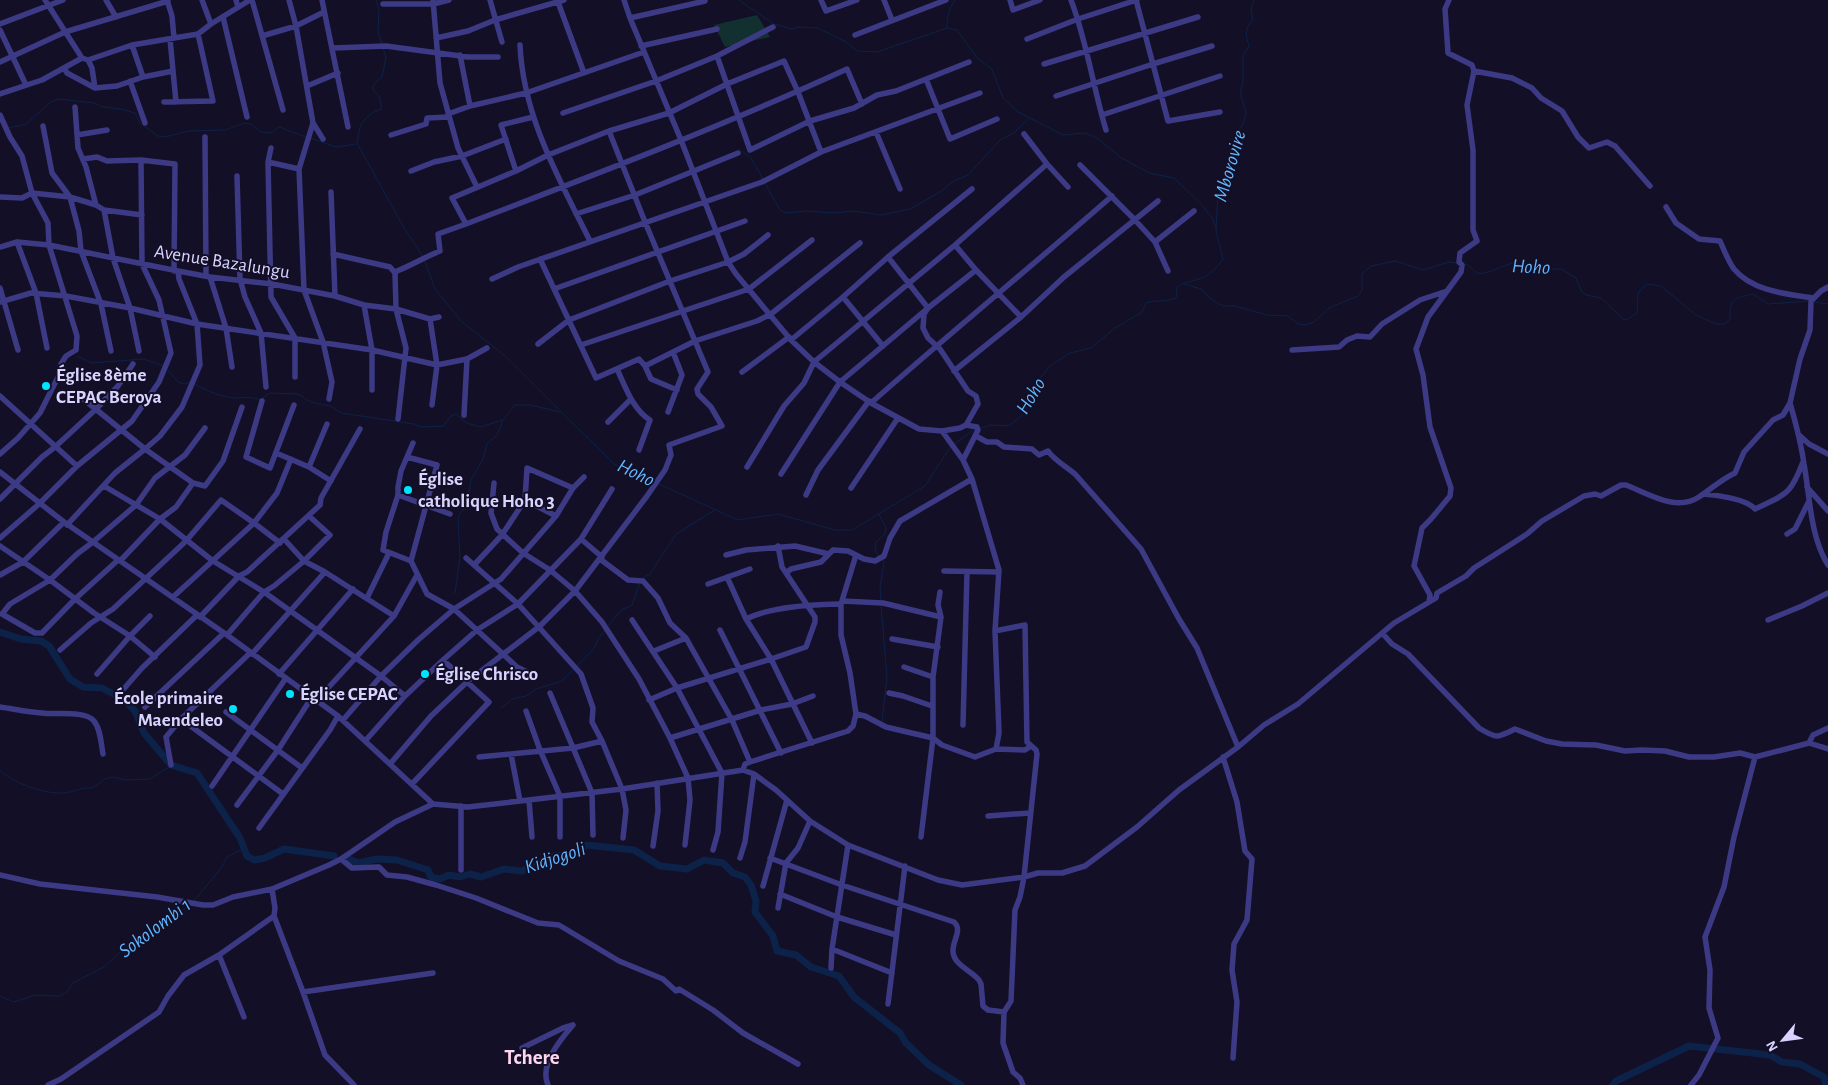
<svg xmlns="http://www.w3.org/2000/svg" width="1828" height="1085" font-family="'Alegreya Sans',sans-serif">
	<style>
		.green { fill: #12302f }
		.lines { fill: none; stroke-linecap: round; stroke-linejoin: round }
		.stream { stroke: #0c2248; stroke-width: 1 }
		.river { stroke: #0c2248; stroke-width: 7 }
		.minor { stroke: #3d3a85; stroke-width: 5.5 }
		.poi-dot { fill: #00e5ff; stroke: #130f26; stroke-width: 2 }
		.labels { text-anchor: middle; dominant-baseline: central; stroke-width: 4; stroke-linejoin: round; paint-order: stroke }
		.street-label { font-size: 19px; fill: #d9d4ff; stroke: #130f26 }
		.poi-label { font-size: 19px; font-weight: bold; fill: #d9d4ff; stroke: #130f26; text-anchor: start }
		.water-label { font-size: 20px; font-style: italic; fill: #62b6ff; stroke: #130f26 }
		.quarter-label { font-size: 21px; font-weight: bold; fill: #ffd6f0; stroke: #130f26 }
	</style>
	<rect width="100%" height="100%" fill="#130f26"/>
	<path class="green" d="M757,15L770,37L725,47L714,25Z"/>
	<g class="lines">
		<path class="stream" d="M376,0L379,11L378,32L382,44
			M739,0L774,24L792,29L798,27L818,28L846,42L857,51L877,52L947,28L957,30L978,59L992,69L1003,98L1018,112L1063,135L1085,133L1097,138L1120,157L1149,173L1174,178L1202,205L1213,219L1216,228
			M947,27C947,17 949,9 955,0
			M383,48L386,57L382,77C378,82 373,81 373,90L379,96L382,109C373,111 364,118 360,127C358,132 359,138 357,143L403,226L423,257
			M8,128L26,124L51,102L59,99L94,103L103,107L121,109L135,113L140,123L158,136L165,137L189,131L225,130L245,123L251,124L261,132L271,133L279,127L306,137
			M310,138L336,147L356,144
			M739,149L751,158L763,179
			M765,183L780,210L785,213L807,211L835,213L853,211L881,215L910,209L940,192L954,181L968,175L1000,140L1015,132L1028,119
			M425,261L435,289L461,321L505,356L614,464L653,482
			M1464,264C1470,265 1472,270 1477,273C1484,276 1504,265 1513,263L1525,269H1561L1576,278L1581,291L1586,295L1601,298L1623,319L1626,320L1637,313L1638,293L1647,284L1661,286L1696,315L1716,324H1725L1730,319C1730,297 1734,299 1753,294L1768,304L1808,301
			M1184,284L1201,289L1211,299L1223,306H1235L1267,315L1288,316L1298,324L1306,325L1314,322L1329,308L1358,296L1362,290V274L1371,266L1395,261L1423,270L1449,262L1457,263
			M1814,302L1828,304
			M77,356L91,363L144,359L163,366
			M168,370L178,382L184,384L190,382
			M195,384C209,392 221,397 237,398C245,398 252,396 260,400L270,393L298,394L311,402L330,406L341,413L414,424L421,427L443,426L451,416L456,414L467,423L480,427L503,420
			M979,429L990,425L1009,426L1026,412L1032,388L1050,366L1070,353L1091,348L1115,328L1142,312L1146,303C1156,300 1166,302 1176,298L1177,287C1183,282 1191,282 1199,279C1208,277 1218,267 1223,259L1216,231L1218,192L1220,184L1234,165L1238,132L1244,122L1246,112L1241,96V88L1243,83V56L1249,46C1246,36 1244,28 1253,20L1251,10L1254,0
			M954,444L975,429
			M659,484L738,520L778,514L835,530H852L925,486L951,446
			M878,513L886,527L885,534L876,542L875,550L879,556
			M642,579L650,574L676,534L715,510
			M455,593L460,557L458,517L467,504L471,480L483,459L487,444L497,435L503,420L515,405H530L560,412
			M881,601L880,588L884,562L882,559
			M881,605L887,677L882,721
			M608,626L621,610L632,605L640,583
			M578,665L593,650L598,639L604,631
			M501,708L512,699L526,696L536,689L562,681L573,670
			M0,770C14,784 51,797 70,792C79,790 83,787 93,788L105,779L112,777L126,780L150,779L169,767
			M194,901L222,867L227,857L238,851H244
			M0,996L14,1002L35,995L59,996L66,993L73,983L104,967L140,934L190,906"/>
		<path class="river" d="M0,632L21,639L41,641L49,646L70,679L83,687L102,688L123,699L135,711L144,733L171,765L197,773L240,838L247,856L254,860L265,858L284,849L334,856
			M347,858L358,863L377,859L397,860L428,870L431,877L440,879L449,875L460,877L470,874L481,877L504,869L522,871L554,856L573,854L587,845L634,850L660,866L687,869L704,860L723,863L733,873L745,877L751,885L756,901L755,912L773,936L777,951L796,955L811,967L839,976L854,997L900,1033L906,1043L929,1065L961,1085
			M1613,1085L1616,1081L1689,1046L1770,1055L1782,1062L1800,1064L1824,1077L1826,1085"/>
		<path class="minor" d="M45,0L82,58L88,60L132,45L198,34L211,24L250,0
			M106,0L116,17
			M167,0L172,16L174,38
			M202,0L211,24
			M236,0L238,7
			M252,0L283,110
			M289,0L296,26L313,123L299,169L304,290L323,342L332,382L329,399
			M322,0L348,127
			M433,0L440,83L458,148L477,187
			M490,0L502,42
			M624,0L630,18L681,140L728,262L736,274L791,340L814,362L840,382L871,403L919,429L942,431L960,428L966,425L977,427L978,430L963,460
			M821,0L826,11L857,0
			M884,0L892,20
			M1010,0L1013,10L1040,0
			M1071,0C1087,42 1093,87 1106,130
			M1136,0L1168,121L1220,112
			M558,2L584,73
			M383,4H433L449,0
			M223,17L247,117
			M630,18L705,1
			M0,24L63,0
			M0,30L26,85
			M855,35L946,0
			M262,36L296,26L324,12
			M436,38L468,31L495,20L564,0
			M170,39L176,102
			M1027,39L1078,19L1137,0
			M132,45L143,77
			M520,45C523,116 559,179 590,241
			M641,46L717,29
			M333,48L386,46L468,57H498
			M460,55L470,106
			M717,56L750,150L810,121L854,108L877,95L896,91L969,62
			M88,60L92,68L95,88
			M0,62L65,32L168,1
			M1044,64L1198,17
			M64,68L67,73L95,88L117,86L143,77L173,71
			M1474,71L1512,78L1532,88L1541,98L1562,111L1578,137L1589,148L1607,142L1615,146L1650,186
			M926,79L950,139L997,119
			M130,81L145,123
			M307,86L338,73
			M0,94L42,80L82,58
			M1056,96L1153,64L1212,46
			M164,102L213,101L198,34
			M75,107L78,148L86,167L96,205
			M563,113L656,81L717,56L773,27
			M448,114L470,106L526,93L644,52
			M0,115L10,137L22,156L32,193L48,223L49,245L77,336L76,350L66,356L61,364L59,375L40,413L18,438L0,454
			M1102,115L1220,76
			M313,123L323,139
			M43,126L52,173L70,197L79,231L81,251L101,304L111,351
			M876,132L900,189
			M1024,134L1047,164L1068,187
			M77,135L107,130
			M391,135L426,124L427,118L449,117
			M205,137L206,276
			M271,148L268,162L271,297L295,338V377
			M83,159L97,157L107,161L141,160L175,164L174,271
			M268,162L299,169
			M1080,165L1135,220L1155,242L1168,271
			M411,171L434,162L462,156L506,139
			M516,171L501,125L533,117
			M237,176L240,279L245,297L261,333L266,387
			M331,192L335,296
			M0,197L22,198L32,193L70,197L96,205L104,210L142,215
			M1666,207L1676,223L1699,239L1720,241C1724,250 1728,261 1734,269C1752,291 1786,294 1813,298
			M104,210L113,258L130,308L139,351
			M576,214L635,195L738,153
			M466,224L452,198L516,171L548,155L609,131L669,113L727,84L784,61L798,92L821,152
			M17,242L36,293L47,348
			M1155,242L1194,211
			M955,245L976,270L1021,317
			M0,247L17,242L49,245L178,271L210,277L272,284L335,296L364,305L396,309L430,319L439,317
			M333,254L390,267L395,273
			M540,259L596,378L639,359L645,366L651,379L677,390
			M210,277L226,328L232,367
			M492,279L518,267L762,182L821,152L980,93
			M0,288L18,350
			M554,289L745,221
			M843,297L883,346
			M0,302L31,293L66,296L130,308L197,324L372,350L437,365L467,359L487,348
			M364,305L372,350V390
			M430,319L437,365L432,405
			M791,340L843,297L888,257L972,189
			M538,344L569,320L670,281L728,262L744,254L768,235
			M581,345L749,289L812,240
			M1292,350L1339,347L1347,340L1357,336L1370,337L1382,324L1420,300L1447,291
			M645,366L695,341L757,321L771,314L860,243
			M617,369C625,386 633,410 650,420L639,450
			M954,371L1021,317L1064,277L1158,201
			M742,372L789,337
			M0,396L77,466
			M82,398L145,449L160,436L182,407L200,365L197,324L179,279L178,271
			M262,401L246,457L270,468L294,405
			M871,403C950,333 1032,266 1112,196
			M1790,403C1796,424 1801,443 1804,464C1810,497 1810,536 1828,565
			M668,412L682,375L673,352
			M464,415L467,359
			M398,419L406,348L396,309L395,273L397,271C412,265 425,257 440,251L438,234L466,224C594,175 723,126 847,69L862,104
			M608,422L631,399
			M966,425L978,404L976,396L968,391L940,349L928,338L923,328L924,314L928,308L976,270
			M942,431L963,460L972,479L999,570L995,631L999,733L996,749
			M1799,435L1809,444L1828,454
			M976,436L987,442H997L1004,447L1032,449L1039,455L1048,451C1055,461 1066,466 1075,474L1141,549L1179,619L1197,648L1238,747
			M413,443L401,471L398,487V495L386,532L383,550L411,561L427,594L454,609L517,667L529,673
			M276,453L309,467L331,481
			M407,457L437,465L411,561
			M309,467L327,424
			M747,467L784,406L804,383L814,362L955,245L1047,164
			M0,472L64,522L227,635L338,716L433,804
			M781,474L840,382L928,308L888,257
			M494,483L491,513L497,529L523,553L550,570L575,591L602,622L639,679L670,738L688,778L690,800L685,845
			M104,486L160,519L213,561L264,592L381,676L405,696
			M1807,487L1828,511
			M851,488L898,418
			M1704,494C1716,495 1747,499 1755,509C1786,494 1790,496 1803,462
			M398,495L450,514
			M806,495L818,470L869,401
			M0,499L42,457L55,447L95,410L118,386L133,364
			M525,500L556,516
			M67,525L115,473L145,449L193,483L205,486L223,461L242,407
			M1787,534L1795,529L1809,501
			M0,538L39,504L77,466L132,421L159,382L171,353L159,300L142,264L141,160
			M284,539L304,561L325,572L394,616
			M581,539L602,557
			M0,546L50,580L94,613L130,636L155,657
			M778,546L782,567L786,573
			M726,555L746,550L795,546L829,554
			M466,558L518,604L581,674L593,708L592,722L602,741L622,789L626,810L623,838
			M600,559L628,580L643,581L658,598L670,623L686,638L732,720L750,762
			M118,560L75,599L42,633H35L2,614L10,604L50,580L77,554L93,542L136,505L155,478L185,455L205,428
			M120,561L160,519L176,507L193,483
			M474,565L502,535L525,500L527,468L573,488
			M944,571L999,572
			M0,575L23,562L64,522
			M727,577L746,619L771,659L812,743
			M708,584L750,569
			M173,597L254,523L277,493L291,459
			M367,598L389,553
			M842,601L883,603L941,617
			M1429,602L1430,595L1414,566L1422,528L1431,519L1450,496L1451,488L1430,427L1423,375L1416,349L1428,317L1461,272L1462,265L1459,262L1460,253L1477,241L1473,230V150L1467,105L1474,71L1472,65L1448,53L1445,9L1449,0
			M200,617L239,576L247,572L320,505L321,498L360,429
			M746,619C772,606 812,605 841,604
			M632,620L677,688L722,773L718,832L713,850
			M1768,620L1802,606L1828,593
			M720,630L781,753
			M995,631L1025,625L1027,742L1036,750L1037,754L1024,877L1020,897L1015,910L1011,1001L1004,1012L1003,1043L1013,1072L1020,1078L1023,1085
			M1383,634L1392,644L1408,654L1479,728C1497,739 1497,738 1515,729L1546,741L1562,744L1596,745L1625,751L1642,750L1665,751L1689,757H1714L1740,753L1755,757L1809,743L1828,749
			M227,635L264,592L274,586L304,561L330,535L309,516
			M892,639L938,647
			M60,650L91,623L113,609L186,541L221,500L254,523L280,543
			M654,651L686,638
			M252,654L325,572
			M904,667L933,677
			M97,674L130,636L150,616
			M279,674L353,589
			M121,692L142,668L197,615
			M550,693L592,793L593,835
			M889,693L903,696L932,706
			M317,700L394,616L417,575
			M649,700L677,688L771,659L806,647L815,622V617L786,573L791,569L821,562L833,550L848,551L864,559L875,561L884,556L890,538L900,521L972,479
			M0,707C14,709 28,712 42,713C55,715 85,710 94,721C101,730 101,744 103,754
			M145,707L224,633
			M526,711L540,750L560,796V837
			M226,712L302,768
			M856,714L865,716L886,727L933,738L942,745L975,757L996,749L1025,750L1031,746
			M181,719L283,794
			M343,720L381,676L418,640L454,609L501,579L556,516L573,488L584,477
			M963,725L967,572
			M670,738L761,710L792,704L813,696
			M366,740L405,696L443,660L477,630L518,604L581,539L612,489
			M1809,743L1813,735L1828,728
			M511,754L520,801
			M479,757L573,748L602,741
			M1223,757L1237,802L1245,851L1252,859L1247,920L1234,944L1232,970L1237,1002L1233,1058
			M390,764L431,716L468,681L540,626L575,591L647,496L665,470L671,455L669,445L722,426L711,407L698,394L697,389L708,372L645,222L609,131
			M171,765L166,737L181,719L250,653
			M743,770L745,764L750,762L848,731L853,726L856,714L850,673L841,635V604L856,555
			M412,784L489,702L443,660
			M212,786L286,678
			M529,800L532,837
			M237,805L278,750L312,697
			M461,806V870
			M988,816L1030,813
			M259,828L330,730L338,716
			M921,837L933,738V677L941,617L938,605L940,592
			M653,846L658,811L657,783
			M740,858L745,842L754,774
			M770,858L842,885L954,922C963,930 952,941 953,952C954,965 972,971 979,980L981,984L983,1006L988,1010L1004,1012
			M341,859L352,868L379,867L387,875L407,877L436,885L476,898L538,923L559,925L619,961L663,979L676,991L679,989L713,1010L743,1033L798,1064
			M0,875L40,884L157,897L203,905H213L233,897L272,889L329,865L341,859L395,822L433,804L468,807L520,801L622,789L743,770L754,774L776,790L810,821L848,845L938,880L962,885L1024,877L1038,873H1062L1085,866L1137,827L1179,790L1238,747L1264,725L1298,704L1394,623L1436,598L1437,593L1466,576L1474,568L1527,534L1542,521L1584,496L1595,494L1601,496L1621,485H1626C1649,494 1676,512 1699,497C1711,489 1722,479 1735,473L1744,452L1773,420L1783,415L1790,403L1800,359L1810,330L1811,301L1821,291L1828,287
			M763,886L787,800
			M272,889L275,908L274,916L303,992L325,1055L354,1085
			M780,894L837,917L896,935
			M778,908L786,863L798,848L810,821
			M832,949L892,973
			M219,955L244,1017
			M831,968L832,949L848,845
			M303,992L433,973
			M888,1004L905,866
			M522,1048L563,1028L573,1025
			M48,1085L61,1079L159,1012L168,996L184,975L219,955L274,916
			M548,1085C539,1065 560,1040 573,1025
			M1691,1085L1699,1075L1718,1038L1709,1008L1710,970L1705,937L1724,887L1734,837L1755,757"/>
	</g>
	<g class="poi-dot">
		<circle cx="46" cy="386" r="5"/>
		<circle cx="408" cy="490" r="5"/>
		<circle cx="425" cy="674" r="5"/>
		<circle cx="290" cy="694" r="5"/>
		<circle cx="233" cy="709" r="5"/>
	</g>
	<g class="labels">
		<g class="street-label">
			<text transform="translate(222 262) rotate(9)">Avenue Bazalungu</text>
		</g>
		<g class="poi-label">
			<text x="56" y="375">Église 8ème<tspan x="56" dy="22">CEPAC Beroya</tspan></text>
			<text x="418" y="479">Église<tspan x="418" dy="22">catholique Hoho 3</tspan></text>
			<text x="435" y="674">Église Chrisco</text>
			<text x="300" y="694">Église CEPAC</text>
			<text x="223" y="698" text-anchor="end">École primaire<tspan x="223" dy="22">Maendeleo</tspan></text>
		</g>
		<g class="water-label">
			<text transform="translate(1230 166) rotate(-74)">Mborovire</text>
			<text transform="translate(1531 267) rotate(3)">Hoho</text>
			<text transform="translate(1031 396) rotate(-59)">Hoho</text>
			<text transform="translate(636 473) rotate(26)">Hoho</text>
			<text transform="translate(555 858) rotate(-18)">Kidjogoli</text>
			<text transform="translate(155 928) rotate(-37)">Sokolombi 1</text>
		</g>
		<g class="quarter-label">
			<text x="532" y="1057">Tchere</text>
		</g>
	</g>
	<g transform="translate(1783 1040) rotate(241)" stroke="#130f26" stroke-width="4" paint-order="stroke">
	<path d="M0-4L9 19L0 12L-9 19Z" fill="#d9d4ff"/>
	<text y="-8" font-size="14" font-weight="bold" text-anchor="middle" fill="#d9d4ff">N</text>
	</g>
</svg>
